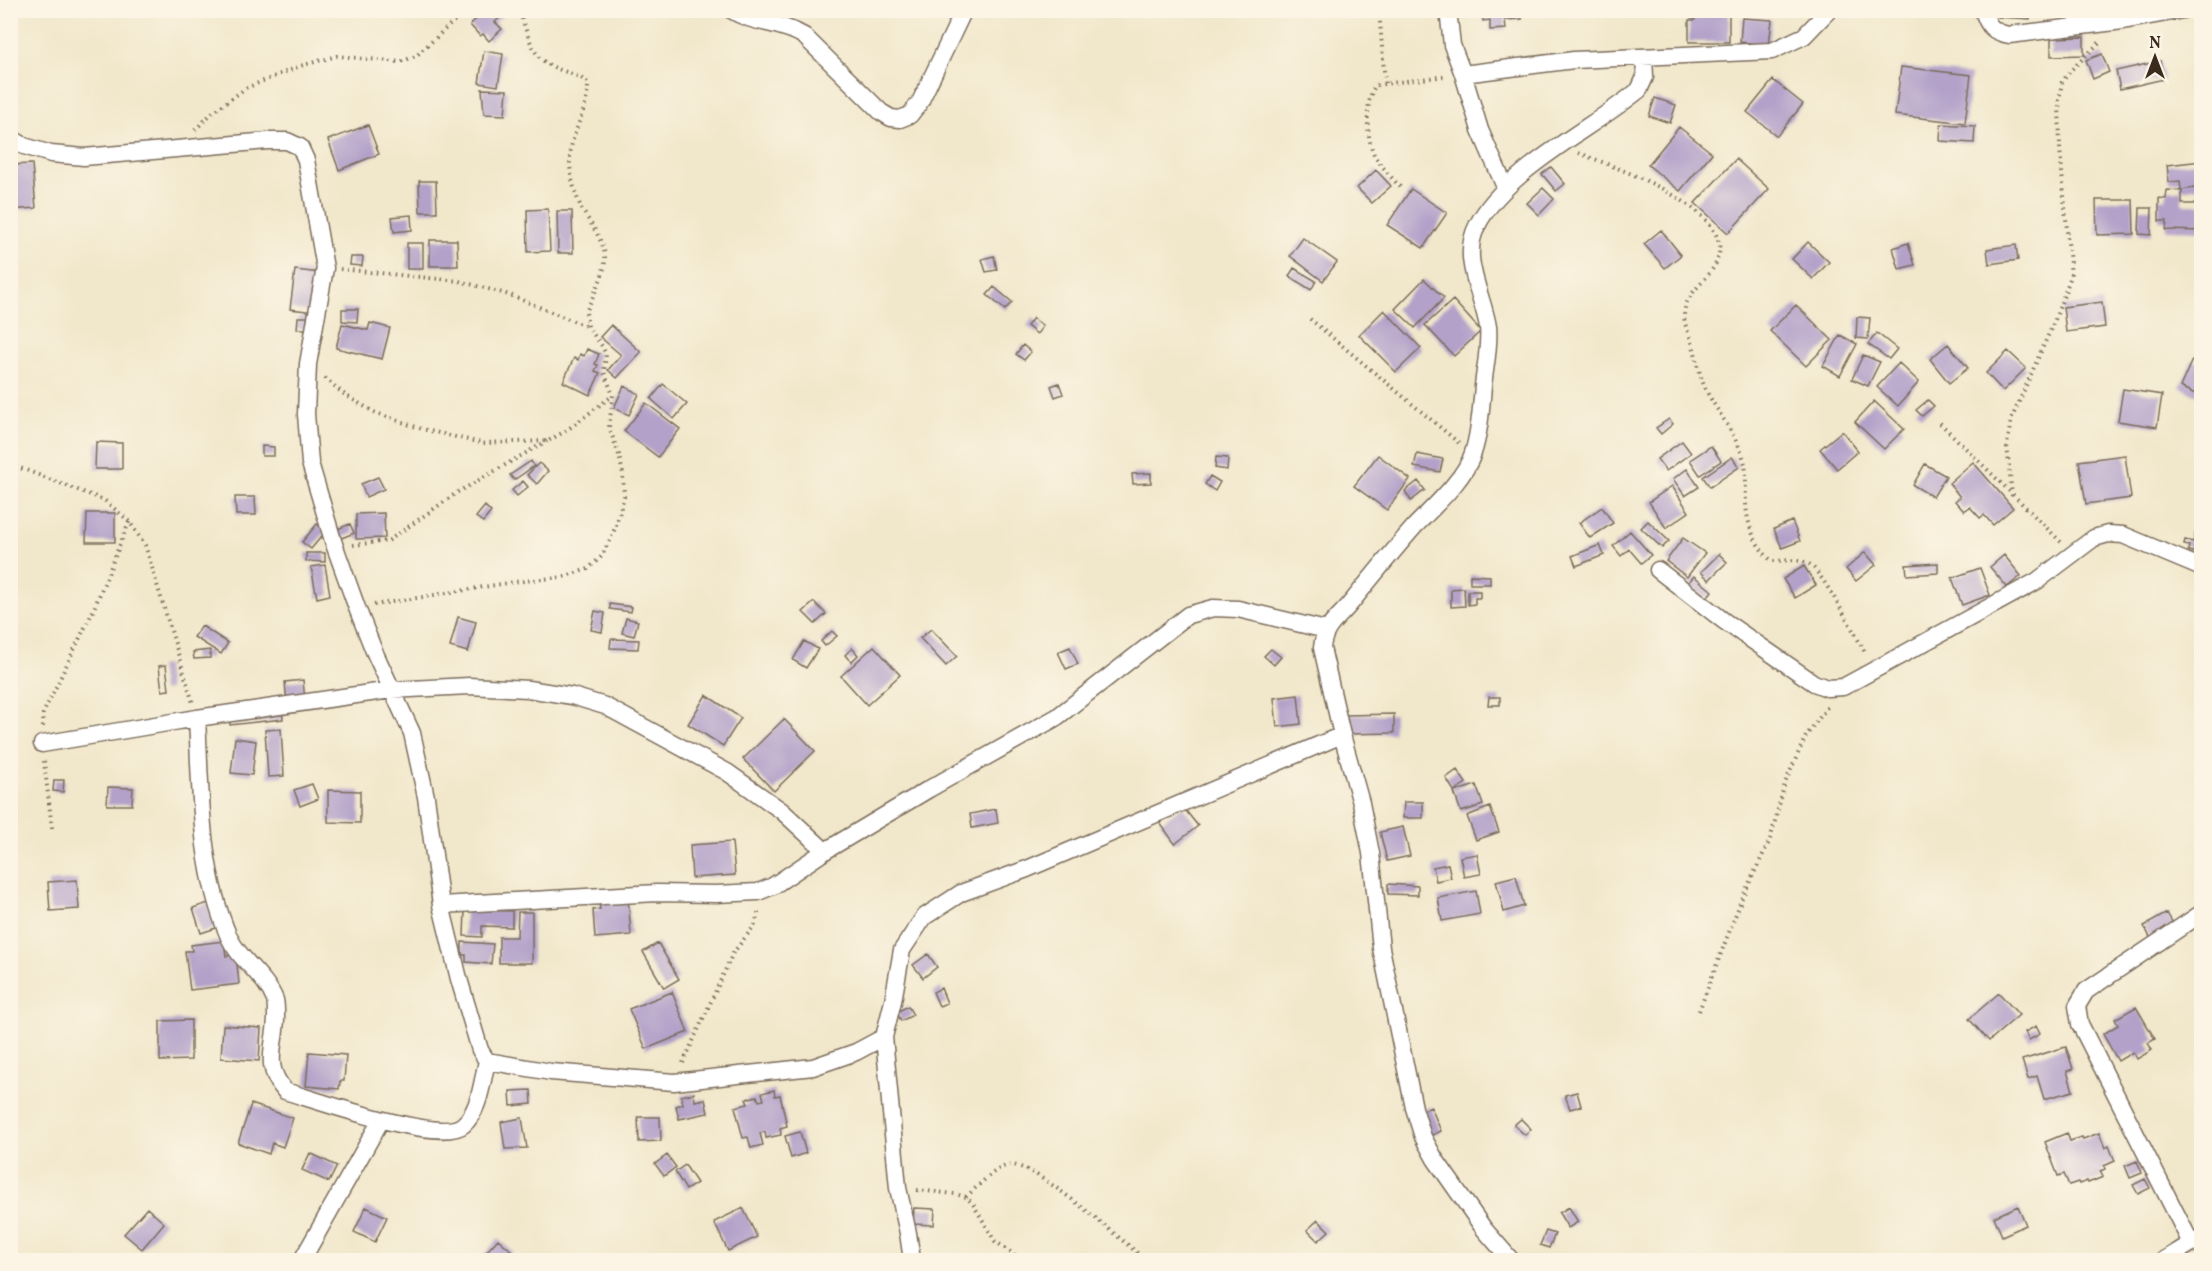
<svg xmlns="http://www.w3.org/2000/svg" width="2212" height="1271" font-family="Vollkorn,serif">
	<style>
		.building { fill: #b3a1c9 }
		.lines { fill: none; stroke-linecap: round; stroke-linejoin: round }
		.street-casing { stroke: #7b6c5b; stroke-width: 19 }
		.path { stroke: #7b6c5b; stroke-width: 4; stroke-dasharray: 1.5 4.5; stroke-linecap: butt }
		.street { stroke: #fff; stroke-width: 16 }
	</style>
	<rect width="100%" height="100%" fill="#fcf5e5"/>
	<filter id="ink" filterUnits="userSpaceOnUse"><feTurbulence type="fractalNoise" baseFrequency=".0167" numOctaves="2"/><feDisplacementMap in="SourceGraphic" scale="12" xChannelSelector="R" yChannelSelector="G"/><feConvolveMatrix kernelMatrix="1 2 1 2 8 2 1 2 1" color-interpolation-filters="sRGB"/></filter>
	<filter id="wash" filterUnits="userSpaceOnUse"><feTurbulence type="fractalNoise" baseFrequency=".008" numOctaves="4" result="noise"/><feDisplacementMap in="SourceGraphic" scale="24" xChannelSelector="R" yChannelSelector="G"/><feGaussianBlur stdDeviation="1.35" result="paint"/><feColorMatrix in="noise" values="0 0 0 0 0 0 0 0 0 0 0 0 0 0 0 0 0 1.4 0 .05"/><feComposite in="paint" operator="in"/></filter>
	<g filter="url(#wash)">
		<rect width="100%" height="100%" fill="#f1e7cb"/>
		<g id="blocks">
			<path class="building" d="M485,10H509L495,22L502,29L489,41L483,34L480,36L470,25Z
				M1482,10H1522V19L1505,20L1506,29L1490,30V20L1483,21Z
				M1695,10H1729V42H1689V20H1695Z
				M1998,10H2030V19L1998,17Z
				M1742,18L1772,20L1769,45L1740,42Z
				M2084,37V55L2051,56V38Z
				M484,51L503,54L498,86L479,83Z
				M2102,54L2109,72L2093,79L2086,60Z
				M2160,61L2164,79L2120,89L2116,71Z
				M1901,67L1971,75L1965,123L1895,115Z
				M1773,80L1803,104L1777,136L1747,112Z
				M482,89L507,90L505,115L484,114Z
				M1655,98L1676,105L1670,123L1649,116Z
				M1941,124L1975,126L1974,143L1940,141Z
				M368,125L379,154L339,170L328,140Z
				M1679,127L1712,153L1680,191L1648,165Z
				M1736,159L1769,189L1728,233L1695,203Z
				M2202,161V187L2181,190L2180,181L2169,182L2167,165Z
				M32,164L36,208L10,210V165Z
				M1551,167L1565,184L1556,191L1542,174Z
				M1376,170L1391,186L1372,203L1357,188Z
				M419,181H436L437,212H420Z
				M1543,188L1554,199L1539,215L1527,203Z
				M1411,189L1447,213L1423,248L1387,225Z
				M2167,190L2182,191V204H2202V231L2166,230L2167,221H2159V198L2166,199Z
				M2096,200H2133L2134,234L2097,235Z
				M2140,208H2152L2151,235L2139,234Z
				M548,209L550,251L528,252L527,210Z
				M557,211H572L573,253H558Z
				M411,215L412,230L394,232L392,217Z
				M1661,230L1681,255L1665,268L1644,244Z
				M1303,238L1337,262L1323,281L1290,256Z
				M430,240H457L458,266H430Z
				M1808,242L1829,262L1813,279L1792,259Z
				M407,243H423V269H407Z
				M1908,243L1915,265L1899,269L1893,248Z
				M2016,245L2018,260L1989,264L1987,249Z
				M994,256L997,270L986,272L982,259Z
				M351,257H363L362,266L350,265Z
				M1294,268L1316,281L1311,290L1289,276Z
				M295,270L320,273L315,312L290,309Z
				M1424,279L1444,298L1415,328L1395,309Z
				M994,287L1012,302L1005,310L987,295Z
				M1453,300L1481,331L1454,356L1425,325Z
				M2102,302L2105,327L2066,332L2063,307Z
				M1796,305L1832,340L1806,366L1770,331Z
				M342,309H358L357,322L342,321Z
				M1384,310L1421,348L1396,372L1359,335Z
				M298,317H311V329H297Z
				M1857,317L1870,318L1868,339L1856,338Z
				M1033,318L1043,326L1037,334L1027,326Z
				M370,323L390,328L382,359L336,348L342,324L368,330Z
				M611,325L641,352L617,378L608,370L621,355L600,337Z
				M1877,333L1897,349L1889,359L1868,344Z
				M1840,335L1857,344L1840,376L1823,366Z
				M1948,344L1968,368L1949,383L1930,359Z
				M1023,345L1031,352L1024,360L1016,354Z
				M587,349L599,354L595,364L598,365L595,371L600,373L590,395L563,382L574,358L578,360L580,354L584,356Z
				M2008,351L2026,368L2003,391L1986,373Z
				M1863,355L1880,362L1868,386L1852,379Z
				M2192,360L2202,364V397L2180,387Z
				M1899,363L1919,382L1898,406L1877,387Z
				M1059,383L1063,394L1055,397L1051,386Z
				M663,384L687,404L674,419L651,399Z
				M624,386L639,394L629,415L614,408Z
				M2123,389L2162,395L2157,427L2118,421Z
				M1928,400L1934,406L1922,416L1916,410Z
				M1874,401L1904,429L1884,449L1855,422Z
				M646,403L680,429L658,457L624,431Z
				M1669,419L1673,424L1661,434L1656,428Z
				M1842,431L1858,451L1837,469L1820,449Z
				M1682,441L1691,453L1666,471L1657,459Z
				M96,442L122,443V469H95Z
				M262,446L274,447V456H262Z
				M1711,446L1721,461L1700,475L1690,460Z
				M1417,454L1443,459L1440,472L1414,467Z
				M1378,455L1410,479L1387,510L1354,486Z
				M2125,455L2131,498L2086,504L2079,461Z
				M1216,457L1228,458L1227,470L1215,468Z
				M1732,457L1739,467L1710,487L1703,477Z
				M531,461L534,466L514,480L510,475Z
				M1973,462L2013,508L1993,525L1984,515L1980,518L1970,507L1964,511L1955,501L1960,497L1949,483Z
				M539,463L548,471L537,484L527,475Z
				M1925,464L1946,476L1933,497L1913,485Z
				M1687,469L1699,487L1685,496L1673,479Z
				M1151,473V483L1133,484L1132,474Z
				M1210,476L1220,482L1215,491L1205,484Z
				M378,477L384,489L366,497L361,484Z
				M523,481L528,487L517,496L512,490Z
				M1418,481L1425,490L1411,501L1405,491Z
				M1672,486L1689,512L1666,528L1649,502Z
				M235,497H255L256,515H236Z
				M485,506L491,512L483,522L476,517Z
				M1602,507L1613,523L1590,538L1579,523Z
				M87,513H115V542H86Z
				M384,513L385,538L356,539V514Z
				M1648,521L1669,541L1662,548L1641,528Z
				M1792,521L1800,541L1782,548L1774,529Z
				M317,524L326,531L311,549L302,542Z
				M350,524L354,533L339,539L335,530Z
				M2197,527L2202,528V554L2188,551L2189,546L2184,545L2185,540L2193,542Z
				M1630,531L1651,555L1641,563L1629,549L1621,556L1613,546Z
				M1683,538L1705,553L1687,577L1666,561Z
				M1600,545L1604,555L1576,566L1572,556Z
				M1865,552L1876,565L1856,581L1846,569Z
				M306,553H325V562L306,561Z
				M1719,554L1727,562L1709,580L1701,572Z
				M2004,555L2021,576L2007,587L1990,567Z
				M1938,563V573L1907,575L1906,565Z
				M325,565L330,595L317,598L311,567Z
				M1804,566L1816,585L1795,598L1783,579Z
				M1980,568L1990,595L1962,605L1952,578Z
				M1470,575L1490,576V584H1470Z
				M1694,576L1712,591L1706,599L1687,584Z
				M1464,588L1465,606L1451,607V589Z
				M1468,591H1480V598H1475V604L1468,605Z
				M814,602L826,614L815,624L803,612Z
				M610,604L632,607L631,612L610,609Z
				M595,611L605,613L602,632L591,630Z
				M458,617L476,622L468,652L450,647Z
				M626,618L638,621L634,636L622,633Z
				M202,626L228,643L221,654L194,637Z
				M931,629L957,656L946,666L920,638Z
				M832,631L837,636L825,646L821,641Z
				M611,639L639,640L638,649L610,648Z
				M804,641L818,649L806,668L793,660Z
				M874,646L900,675L867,705L841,676Z
				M1070,647L1078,664L1066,669L1058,652Z
				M852,648L858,655L851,662L845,655Z
				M1271,649L1281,657L1274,665L1264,656Z
				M210,650V658L194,659L193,652Z
				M166,665L169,690L162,691L159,666Z
				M303,680L305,702L287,704L285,682Z
				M706,695L741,718L723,746L688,724Z
				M1298,695L1301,724L1277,727L1274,698Z
				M1489,697H1500V705H1488Z
				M282,710L283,719L230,725L229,716Z
				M1394,714V733L1347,734L1346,715Z
				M784,719L815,751L774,791L743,759Z
				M281,729L284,776L268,777L265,730Z
				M235,738L256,741L252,775L231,773Z
				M1457,770L1466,783L1454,791L1446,778Z
				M54,780H64L63,792L53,791Z
				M312,784L318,799L300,806L294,790Z
				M1476,785L1483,805L1461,812L1454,792Z
				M108,787L133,788L132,805H107Z
				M328,790L360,791V823L328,822Z
				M1404,802H1423V818H1403Z
				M1182,806L1198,826L1175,844L1160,823Z
				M1490,807L1499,832L1476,840L1467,816Z
				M996,809L998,823L972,828L970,814Z
				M1403,827L1410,856L1387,861L1380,832Z
				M732,842L735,875L692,878L690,845Z
				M1477,854L1481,874L1464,877L1460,857Z
				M1448,864L1451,878L1436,881L1433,867Z
				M1516,876L1524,906L1504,912L1496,881Z
				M77,880L79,909L50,911L48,882Z
				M1388,884L1418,886V895L1388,894Z
				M1476,891L1480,914L1442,921L1438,898Z
				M628,897L631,935L595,938L593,910L600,909L599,899Z
				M215,901L222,926L201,933L193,908Z
				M465,910L512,911V927L482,926V937L464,936Z
				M518,912H532V963H499V937H517Z
				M2167,913L2175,927L2151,939L2144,926Z
				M224,941L226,956L236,954L239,984L190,990L185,951H192L191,945Z
				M462,942L493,944L491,964L466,962V955H462Z
				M658,943L679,979L664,988L643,952Z
				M928,954L937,967L923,978L913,965Z
				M941,988L947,1003L939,1006L933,992Z
				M672,992L688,1032L646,1049L629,1009Z
				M1999,993L2019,1015L1989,1041L1969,1019Z
				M908,1006L913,1015L901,1021L897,1012Z
				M2136,1007L2155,1039L2148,1043L2152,1050L2137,1059L2133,1052L2118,1061L2103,1034L2118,1025L2115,1019Z
				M191,1020V1060L160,1061V1021Z
				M223,1025L261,1028L259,1061L221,1058Z
				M2036,1026L2040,1034L2029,1040L2025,1032Z
				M2066,1047L2073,1069L2067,1071L2073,1091L2044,1099L2037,1076L2028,1079L2022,1060Z
				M309,1052L346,1055L344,1081H340L339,1089L306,1086Z
				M531,1090L532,1104L511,1106L510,1091Z
				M774,1090L775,1096L780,1095L787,1126L780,1128L781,1135L766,1138L765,1132L760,1133L763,1145L751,1148L748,1137L743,1138L735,1107L748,1104L746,1099L757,1096L759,1101L764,1100L762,1093Z
				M1577,1092L1581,1106L1570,1109L1565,1095Z
				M694,1093L695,1101L705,1099L708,1113L679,1119L676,1106L683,1104L681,1096Z
				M251,1104L293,1118L283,1147L272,1143L269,1154L238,1143Z
				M1431,1107L1441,1131L1426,1138L1416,1113Z
				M638,1117H660L661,1141L639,1142Z
				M522,1118L527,1148L505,1149L501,1122Z
				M1521,1119L1531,1129L1525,1135L1514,1125Z
				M800,1132L806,1153L791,1158L785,1136Z
				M2067,1133L2070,1141L2082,1137L2083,1139L2099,1133L2105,1148L2109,1146L2115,1161L2104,1166L2105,1169L2100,1171L2103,1177L2088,1183L2087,1181L2079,1184L2078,1182L2069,1185L2064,1174L2058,1176L2045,1142Z
				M310,1153L337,1166L329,1182L302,1170Z
				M667,1155L676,1167L664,1176L655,1164Z
				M2137,1161L2142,1173L2130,1178L2125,1166Z
				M685,1165L697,1183L686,1190L675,1172Z
				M2145,1179L2150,1188L2138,1194L2133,1185Z
				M2018,1206L2026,1225L2002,1236L1994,1217Z
				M366,1207L387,1217L375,1242L354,1232Z
				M1569,1207L1578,1222L1568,1228L1559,1213Z
				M147,1208L164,1223L142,1249L124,1234Z
				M743,1208L757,1237L728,1251L714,1222Z
				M914,1208L935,1209L934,1225L913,1224Z
				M1318,1220L1329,1231L1318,1241L1307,1230Z
				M1546,1231L1555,1234L1549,1248L1540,1245Z
				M498,1239L513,1252L506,1260H479Z"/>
		</g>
	</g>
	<g filter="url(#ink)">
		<use href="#blocks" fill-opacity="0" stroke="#7b6c5b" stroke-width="1.5"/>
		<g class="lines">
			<defs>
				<path id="street" d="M731,10C755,25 779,21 804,36L881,112L891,118L900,119L910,115L920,102L964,10
					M1448,10L1452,45L1463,74L1480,130L1505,187
					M1983,10C1988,27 1993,32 2009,35L2123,21L2183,10
					M1463,74L1574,60L1772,51L1804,36L1829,10
					M10,137L24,146L51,154L84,157L268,141H287L300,147L306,160L325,268L308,364L306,414L310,463L334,544L357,608L374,651L412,733L426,797L441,905L459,979L480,1050L487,1061L551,1072L674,1082L813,1067L856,1052L884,1037L893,1001L902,950L924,917L961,893L1027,869L1342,735
					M1658,570L1724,621L1814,683L1827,688L1843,687L2037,581L2094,538L2108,534L2123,535L2202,568
					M197,718C201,792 199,868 229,937C239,960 265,975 275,1000C276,1004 276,1009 276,1013C277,1046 261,1063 285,1091C316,1100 440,1144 463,1125C480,1111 482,1081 487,1061
					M42,744L197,718L391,690L469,686L528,689L572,696L605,706L727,772L782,811L825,851
					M441,905L657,893L716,894L758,892L773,886L825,851L929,789L1057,717L1188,615L1213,608L1238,609L1326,630
					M884,1037L898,1188L908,1233L912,1260
					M2191,1243L2080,1024L2077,1006L2086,991L2202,913
					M302,1260L381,1120
					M1511,1260L1484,1229L1435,1159L1423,1137L1414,1108L1381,948L1371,853L1361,803L1342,735L1322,648C1324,626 1337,620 1350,604C1371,578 1392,552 1414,527C1433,507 1465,479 1473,453C1480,432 1481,408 1483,386C1485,367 1490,346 1488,327C1483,294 1460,259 1477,226C1503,172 1591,129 1639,90L1645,77L1644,57
					M2164,1260L2202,1237"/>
			</defs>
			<use href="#street" class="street-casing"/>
			<path class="path" d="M1379,10L1385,83
				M195,130L214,111L246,88L300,66L337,56L400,62L416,56L466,10
				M1579,153C1614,167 1745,211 1715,265C1704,285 1679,297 1685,323C1687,331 1692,340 1694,349C1698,363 1700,379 1707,392C1720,416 1738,437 1745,464C1747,476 1745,489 1746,501C1746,522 1755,547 1772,561C1783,561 1799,558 1809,564C1823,573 1856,636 1866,654
				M1400,187C1392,178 1383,168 1376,158C1366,142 1364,100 1376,85L1445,76
				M340,269L459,281L510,295L588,327
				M1310,319L1459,443
				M325,378L345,395L374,412L422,429L481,443L548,441L567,430L612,396
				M1940,423L2062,543
				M10,464L104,500L129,521L145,545L193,703
				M2012,496L2007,445L2011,420L2054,322L2071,276L2060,149L2059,100L2062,82L2071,70L2100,42
				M353,545L388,541L458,492L547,441
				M374,605L514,582L563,577L588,569L602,556L616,526L624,496L623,474L619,455L609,427L613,395L604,372L606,355L602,346L588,327L586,312C593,295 606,274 605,256C603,240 591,224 583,211C576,198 570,177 570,162C569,133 588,114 588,83C576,72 558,72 545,62C530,52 526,27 519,10
				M43,727V714L48,703L93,611L129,522
				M44,761L52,828
				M1699,1011L1742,898L1770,840L1785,783L1806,736L1828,706
				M683,1063L733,953L755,925L759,909
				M917,1190L955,1194L966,1197L973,1204L995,1241L1022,1260
				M966,1197C976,1188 996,1166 1010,1165C1034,1163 1112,1232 1134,1250L1145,1260"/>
			<use href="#street" class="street"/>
		</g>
	</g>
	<rect width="2212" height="1271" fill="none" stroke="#fcf5e5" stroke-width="36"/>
	<g transform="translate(2155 57)" stroke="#fcf5e5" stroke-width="4.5" paint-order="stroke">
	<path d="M0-4.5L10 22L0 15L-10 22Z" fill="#3b2a1e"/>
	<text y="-9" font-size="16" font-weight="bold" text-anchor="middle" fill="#3b2a1e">N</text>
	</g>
</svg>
